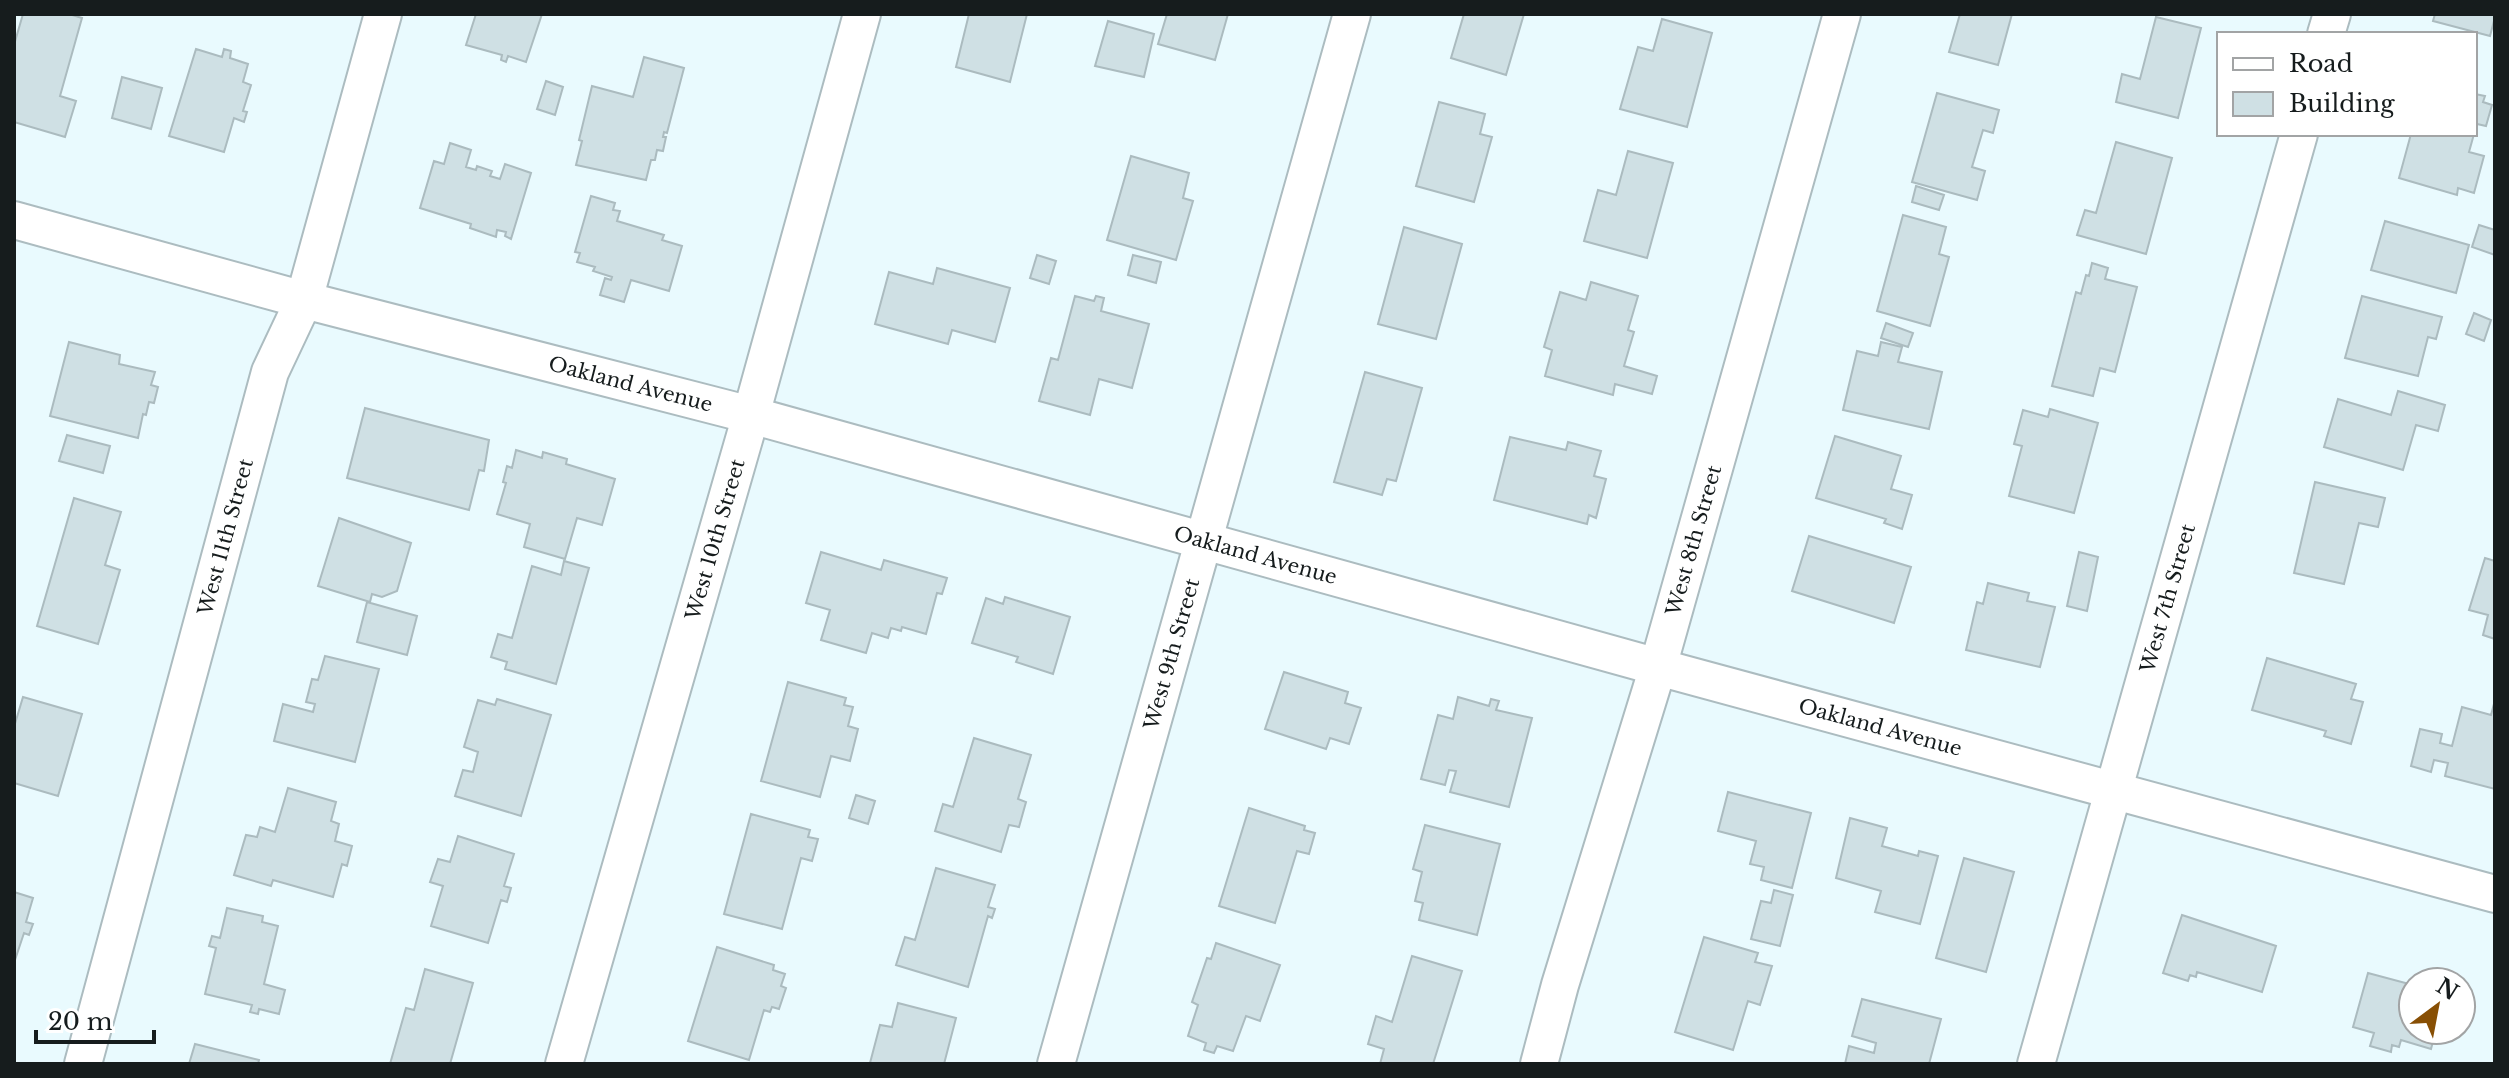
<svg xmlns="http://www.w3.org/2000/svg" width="2509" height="1078" font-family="'Libre Baskerville',serif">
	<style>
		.building { fill: #cfe0e4; stroke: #abbbbf; stroke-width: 2 }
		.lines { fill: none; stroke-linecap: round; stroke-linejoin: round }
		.street-casing { stroke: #acbcc0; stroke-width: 40 }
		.street { stroke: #fff; stroke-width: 36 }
		.labels { text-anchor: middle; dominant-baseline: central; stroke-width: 7; stroke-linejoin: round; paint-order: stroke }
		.street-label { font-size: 20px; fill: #161c1d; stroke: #fff }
	</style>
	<rect width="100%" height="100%" fill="#e9fafe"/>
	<path class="building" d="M23,14H69L82,18L60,96L76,101L65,137L14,122V45Z
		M476,14H542L526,62L508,56L506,62L501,60L502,55L466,45Z
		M969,14H1027L1010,82L956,67Z
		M1167,14H1228L1215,60L1158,44Z
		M1464,14H1524L1506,75L1451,58Z
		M1960,14H2012L1998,65L1949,52Z
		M2435,14H2495V17L2490,36L2433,21Z
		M2156,17L2201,28L2178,118L2116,102L2122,74L2140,79Z
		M1662,19L1712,33L1687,127L1620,109L1638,47L1653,51Z
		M1108,21L1154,34L1144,77L1095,66Z
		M196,49L222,57L224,49L231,51L230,58L248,64L243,82L251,85L243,111L247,112L244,122L234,118L224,152L169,136Z
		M644,57L684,68L667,133L664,132L663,137H666L663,151L657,150L655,160H651L646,180L576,165L582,141L579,140L592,86L633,97Z
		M122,77L162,88L151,129L112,118Z
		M546,81L563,87L555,115L537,109Z
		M1937,93L1999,110L1993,133L1983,130L1972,167L1985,171L1977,200L1912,182Z
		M2475,94L2485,96L2483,102L2492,105L2486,126L2477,124L2475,132Z
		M1439,102L1485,114L1480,134L1492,137L1474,202L1416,186Z
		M2411,134H2474L2469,152L2484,156L2474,193L2458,188L2457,195L2399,178Z
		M2116,142L2172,158L2146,254L2077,235L2085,210L2096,213Z
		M450,143L471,150L466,167L476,170L477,166L492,171L490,176L500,179L505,164L531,173L511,239L505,236L506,232L497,230L496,237L470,228L471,224L420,208L434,161L444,164Z
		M1628,151L1673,163L1647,258L1584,241L1598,190L1616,195Z
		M1131,156L1189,173L1183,198L1193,201L1176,260L1107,240Z
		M1916,186L1944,195L1939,210L1912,202Z
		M591,196L615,203L613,210L620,211L617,221L664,235L662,240L682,246L669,291L631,280L624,302L600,295L605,278L611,280L612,277L593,271L595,267L577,262L580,253L575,252Z
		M1903,215L1946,227L1939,254L1949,257L1930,326L1877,311Z
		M2385,221L2469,245L2456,293L2371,270Z
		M2479,225L2495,230V255L2472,247Z
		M1404,227L1462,244L1436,339L1378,324Z
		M1037,255L1056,261L1049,284L1030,278Z
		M1133,255L1161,262L1156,283L1128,275Z
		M2092,263L2108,268L2105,279L2137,287L2115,372L2100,368L2093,396L2052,386L2076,292L2081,294L2086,275L2089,276Z
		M937,268L1010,288L995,342L952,330L948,344L875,324L889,272L933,284Z
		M1591,282L1638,296L1628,330L1634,332L1624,366L1657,376L1652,394L1615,384L1613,395L1545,376L1552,350L1544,347L1560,292L1586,300Z
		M1075,296L1094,301L1096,296L1104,298L1101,311L1149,324L1132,388L1099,379L1090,415L1039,401L1051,358L1058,360Z
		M2362,296L2442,317L2436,339L2428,337L2418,376L2345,358Z
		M2474,313L2491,320L2484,341L2466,334Z
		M1886,323L1913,333L1908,347L1881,338Z
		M69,342L120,355L119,364L155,372L151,385L158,387L154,403L149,402L146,415L143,414L138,438L50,416Z
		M1881,342L1902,347L1898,362L1942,372L1929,429L1843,410L1857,351L1878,356Z
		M1365,372L1422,388L1396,481L1387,479L1382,495L1334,482Z
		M2398,391L2445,405L2438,431L2416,425L2403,470L2324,447L2338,399L2391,415Z
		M365,408L489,440L484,471L479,470L469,510L347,478Z
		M2050,409L2098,423L2074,513L2009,496L2022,446L2014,444L2023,410L2048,417Z
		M67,435L110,446L103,473L59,461Z
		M1835,436L1901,456L1891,489L1912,495L1902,529L1884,523L1886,519L1816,498Z
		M1510,437L1566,450L1568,442L1601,451L1594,476L1606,479L1596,518L1589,515L1587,524L1494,500Z
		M516,450L542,458L543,452L567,459L566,464L615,479L602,525L577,518L565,559L524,547L530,524L497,514L506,483L503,482L507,466L512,468Z
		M2315,482L2385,498L2378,527L2359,523L2344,584L2294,573Z
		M74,498L121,512L105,565L120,570L98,644L37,626Z
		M339,518L411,543L397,591L382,597L372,594L370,602L318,586Z
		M1809,536L1911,567L1894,623L1792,591Z
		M821,552L881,570L884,560L947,578L942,594L937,593L926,634L902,627L901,631L891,628L888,638L872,633L866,653L821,640L830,610L806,603Z
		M2079,552L2098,557L2087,611L2067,606Z
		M2485,558L2495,561V639L2483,635L2488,615L2469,610Z
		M564,561L589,568L556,684L505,669L507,662L491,657L498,634L512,638L532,566L561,575Z
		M1988,583L2029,593L2027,601L2055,607L2040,667L1966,650L1977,602L1983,604Z
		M1005,597L1070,617L1053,674L1016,662L1018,657L972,643L986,598L1003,604Z
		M367,602L417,616L407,655L357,642Z
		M325,656L379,669L355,762L274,741L283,704L313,712L315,704L306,702L312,679L318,680Z
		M2267,658L2356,684L2351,699L2363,702L2351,744L2324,736L2326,731L2252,710Z
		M1284,672L1348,692L1345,703L1361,708L1349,744L1330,738L1326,749L1265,729Z
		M788,682L846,698L844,705L853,707L848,726L858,729L850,761L831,756L820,797L761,781Z
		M23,697L82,714L58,796L14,783V727Z
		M1458,697L1489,706L1491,699L1499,701L1496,710L1532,718L1509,807L1450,792L1456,771L1449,770L1445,785L1421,779L1438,715L1453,719Z
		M497,699L551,715L521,816L455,796L463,770L473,772L478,752L464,747L478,700L495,705Z
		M2495,700V789L2445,776L2448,763L2434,760L2431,772L2411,766L2420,729L2442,734L2440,743L2452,746L2462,707L2491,715Z
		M974,738L1031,755L1018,799L1026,802L1019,827L1009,825L1001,852L935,831L943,804L953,807Z
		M288,788L336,802L331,821L339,824L335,841L352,846L347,866L342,864L333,897L273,880L271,886L234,875L246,835L257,837L260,827L275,832Z
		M1728,792L1811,813L1792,888L1761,880L1764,867L1750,864L1756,841L1718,831Z
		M856,795L875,801L868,824L849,818Z
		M1249,808L1305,826L1304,830L1315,833L1309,854L1297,851L1275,923L1219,906Z
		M751,814L810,830L808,837L818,839L812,861L801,858L782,929L724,914Z
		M1850,818L1887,828L1882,846L1918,856L1919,851L1938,856L1920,924L1875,912L1881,891L1836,878Z
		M1425,825L1500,844L1477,935L1419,920L1423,903L1415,901L1422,872L1413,869Z
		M458,836L514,854L504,886L511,888L507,902L501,900L488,943L431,926L443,886L430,882L438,859L450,862Z
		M1964,858L2014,872L1986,972L1936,958Z
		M936,868L995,885L988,907L995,909L992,918L988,916L968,987L896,965L905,937L915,940Z
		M1774,890L1793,895L1780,946L1751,939L1761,901L1771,903Z
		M14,892L33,898L26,922L33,924L29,935L24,933L14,963Z
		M227,908L263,916L262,922L278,926L264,984L285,990L279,1014L259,1009L258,1014L250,1012L252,1005L205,994L216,948L209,946L212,936L220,938Z
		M2182,915L2276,946L2262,992L2197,972L2196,977L2190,975L2188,981L2163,973Z
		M1704,937L1758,953L1755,962L1772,966L1760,1005L1748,1001L1733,1050L1675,1032Z
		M1216,943L1280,965L1260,1021L1246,1016L1233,1051L1217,1046L1214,1053L1204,1050L1206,1043L1188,1036L1198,1005L1192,1002L1207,958L1211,959Z
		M717,947L774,965L773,970L785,974L781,986L786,988L779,1009L772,1007L770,1012L764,1010L749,1060L688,1041Z
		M1412,956L1462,971L1433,1064H1380L1384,1049L1368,1044L1376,1016L1392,1022Z
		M425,969L473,983L450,1064H390L406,1008L414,1010Z
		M2368,973L2413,985V1030H2436L2431,1049L2401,1040L2399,1047L2392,1045L2391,1052L2370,1046L2374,1033L2353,1027Z
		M1862,999L1941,1019L1929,1064H1845L1849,1046L1874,1053L1876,1043L1852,1036Z
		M898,1003L956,1018L944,1064L870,1063L880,1025L892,1027Z
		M195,1044L259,1060L258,1064H189Z"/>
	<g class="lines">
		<defs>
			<g id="street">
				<path d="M2326,34L2332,14"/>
				<path id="s1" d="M14,220L304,300L751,415L1658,667L2495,894"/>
				<path id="s2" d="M83,1064L270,372L304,300L383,14"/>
				<path id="s3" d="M564,1064L751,415L862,14"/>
				<path id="s4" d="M1056,1064L1352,14"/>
				<path id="s5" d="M1539,1064L1560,985L1658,667L1842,14"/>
				<path id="s6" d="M2036,1064L2299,134"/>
			</g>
		</defs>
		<use href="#street" class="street-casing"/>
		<use href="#street" class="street"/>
	</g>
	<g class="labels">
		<g class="street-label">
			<text stroke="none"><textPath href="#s1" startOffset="638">Oakland Avenue</textPath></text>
			<text stroke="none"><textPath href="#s2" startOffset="546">West 11th Street</textPath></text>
			<text stroke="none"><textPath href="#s3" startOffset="546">West 10th Street</textPath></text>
			<text stroke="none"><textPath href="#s5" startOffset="546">West 8th Street</textPath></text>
			<text stroke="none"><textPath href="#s1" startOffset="1286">Oakland Avenue</textPath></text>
			<text stroke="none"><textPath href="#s6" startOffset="484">West 7th Street</textPath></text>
			<text stroke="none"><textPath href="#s4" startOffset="426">West 9th Street</textPath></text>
			<text stroke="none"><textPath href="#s1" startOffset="1934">Oakland Avenue</textPath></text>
		</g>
	</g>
	<rect width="2509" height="1078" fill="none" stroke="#161c1d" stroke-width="32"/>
	<rect x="2217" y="32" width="260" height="104" fill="#ffffff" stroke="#a2a4a5" stroke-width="2"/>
	<rect x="2233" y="58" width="40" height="12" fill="#ffffff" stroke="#a2a4a5" stroke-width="2"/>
	<text x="2289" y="72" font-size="24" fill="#161c1d">Road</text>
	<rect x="2233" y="92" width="40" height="24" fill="#cfe0e4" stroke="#a2a4a5" stroke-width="2"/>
	<text x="2289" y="112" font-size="24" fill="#161c1d">Building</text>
	<g transform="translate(2437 1006) rotate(32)"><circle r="38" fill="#ffffff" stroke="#a2a4a5" stroke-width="2"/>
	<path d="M0-6L14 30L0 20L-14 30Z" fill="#884f04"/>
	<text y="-12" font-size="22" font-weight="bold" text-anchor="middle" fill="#161c1d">N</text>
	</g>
	<path d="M36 1030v12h118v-12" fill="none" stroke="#161c1d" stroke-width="4"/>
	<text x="48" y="1030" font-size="24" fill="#161c1d" stroke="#ffffff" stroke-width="6" paint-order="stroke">20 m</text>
</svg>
